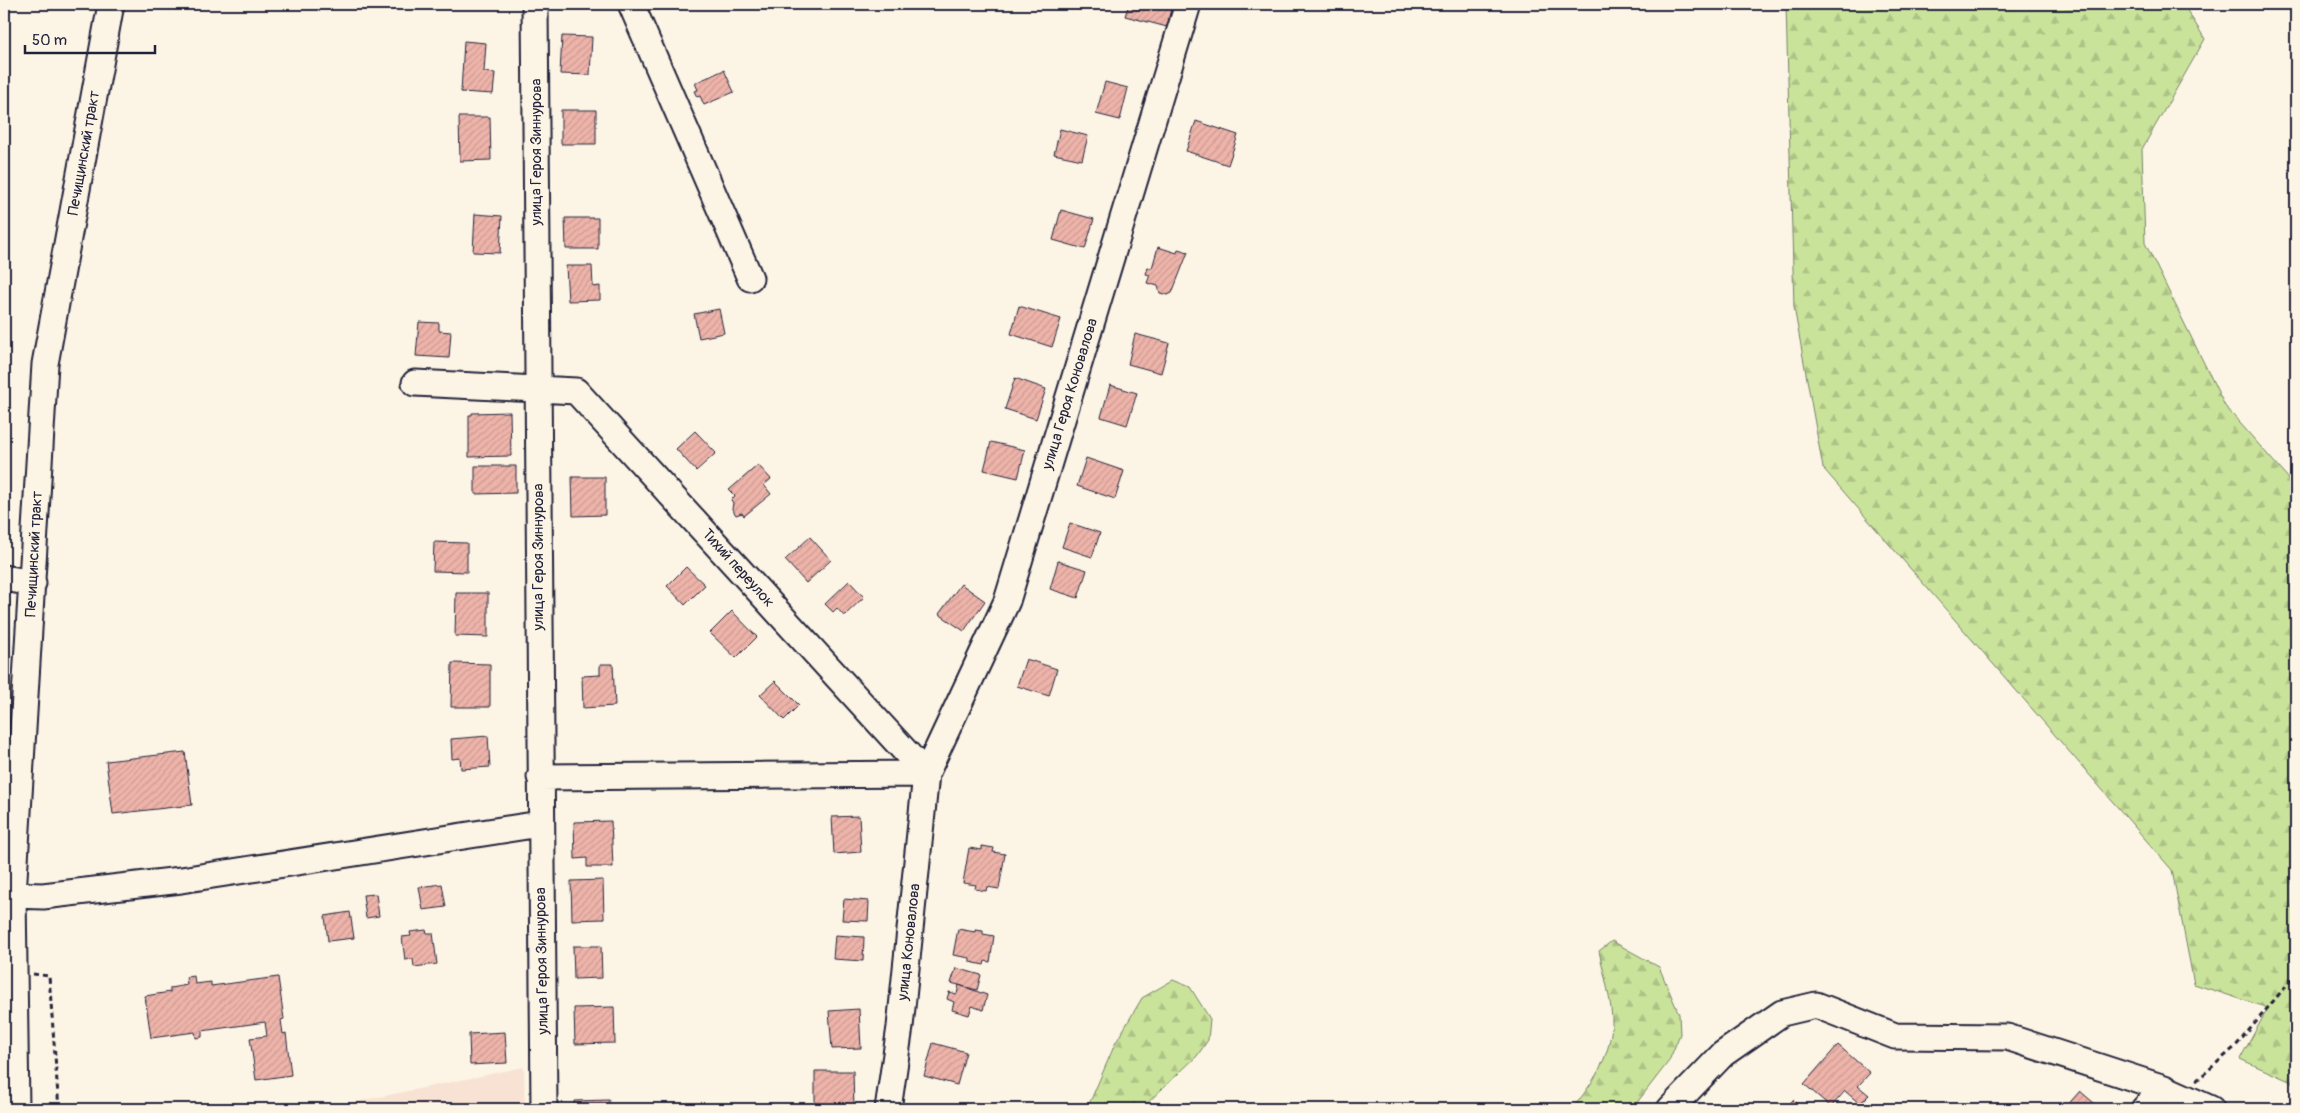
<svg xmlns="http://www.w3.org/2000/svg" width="2300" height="1113" font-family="Pangolin,sans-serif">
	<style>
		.built { fill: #f8e2d3 }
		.forest { fill: url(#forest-firs); stroke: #76826a }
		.building { fill: url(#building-hatch); stroke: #22223b }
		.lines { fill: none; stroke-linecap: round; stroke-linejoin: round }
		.minor-casing { stroke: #22223b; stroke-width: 29 }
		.path { stroke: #22223b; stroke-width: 3; stroke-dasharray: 5 4; stroke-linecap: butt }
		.minor { stroke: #fcf5e5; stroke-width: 25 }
		.labels { text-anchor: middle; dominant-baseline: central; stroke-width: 4; stroke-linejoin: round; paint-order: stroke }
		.street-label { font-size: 15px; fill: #22223b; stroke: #fcf5e5 }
	</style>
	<defs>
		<pattern id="forest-firs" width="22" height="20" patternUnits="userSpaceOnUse" patternTransform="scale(1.25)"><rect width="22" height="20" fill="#cae39a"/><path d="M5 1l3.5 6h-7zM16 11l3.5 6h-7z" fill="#adc286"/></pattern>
		<pattern id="building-hatch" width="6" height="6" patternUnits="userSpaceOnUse" patternTransform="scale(1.25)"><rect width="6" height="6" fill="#eeb4aa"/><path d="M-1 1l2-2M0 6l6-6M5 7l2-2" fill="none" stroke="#cc9a93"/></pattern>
	</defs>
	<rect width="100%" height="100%" fill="#fcf5e5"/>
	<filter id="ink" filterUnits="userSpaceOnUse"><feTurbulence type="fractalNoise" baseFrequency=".02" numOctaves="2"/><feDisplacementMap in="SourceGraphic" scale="10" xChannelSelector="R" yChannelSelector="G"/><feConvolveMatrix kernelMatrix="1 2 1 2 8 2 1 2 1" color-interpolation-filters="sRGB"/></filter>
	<g filter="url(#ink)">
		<path class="built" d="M524,1067L525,1109H321Z"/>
		<path class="forest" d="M1786,4H2183L2205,39L2142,149L2145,243L2225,406L2296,487V1084L2240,1059L2268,1008L2194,984L2172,870L1823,468L1794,307Z
			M1612,941L1659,967L1679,1014L1680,1034L1669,1061L1632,1109H1572C1593,1083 1610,1058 1612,1024C1613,1007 1603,970 1599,951Z
			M1173,980L1190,987L1210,1019L1208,1040L1197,1056L1144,1106L1143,1109H1087L1115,1044L1142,998Z"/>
		<path class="building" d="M1129,4H1155L1171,8L1167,27L1125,16Z
			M562,36L592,37L590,75L560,74Z
			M464,41L486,43L484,72L495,73L493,94L461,92Z
			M724,70L734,92L704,105L700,96L697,97L694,91L698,90L695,83Z
			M1105,82L1128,88L1120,120L1096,114Z
			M561,110H596V144H561Z
			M459,117H490L491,160L460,161Z
			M1196,121L1238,135L1228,165L1186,151Z
			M1060,129L1088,136L1082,160L1054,154Z
			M1061,210L1094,219L1085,249L1053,240Z
			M475,214L502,216L500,253L473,252Z
			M565,218H598V249H566Z
			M1158,247L1177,253L1178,249L1188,252L1172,293L1168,295L1160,293L1158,286L1147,283L1150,275L1146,274L1148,267L1152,268Z
			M566,266H592L593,287L600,286V300L568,301Z
			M1019,306L1061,319L1052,347L1011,334Z
			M719,309L724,333L699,338L694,314Z
			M419,322L439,323V331L451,332L449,358L416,356Z
			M1135,334L1169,343L1161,373L1128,364Z
			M1015,378L1046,389L1036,419L1005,409Z
			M1110,385L1137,393L1127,425L1101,417Z
			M510,412L511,456L469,457V415H472V413Z
			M695,431L716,453L696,471L676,449Z
			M991,442L1025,450L1018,478L984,470Z
			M1086,458L1124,471L1115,499L1077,486Z
			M758,465L771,479L764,485L771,494L744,516L742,513L736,515L732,509L733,503L731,500L735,496L729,490Z
			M475,466H516V493L475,494Z
			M572,477H605V515L573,516Z
			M1070,523L1100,533L1092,557L1062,547Z
			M810,537L831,560L806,583L785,560Z
			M434,542L467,543V572L433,571Z
			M1058,561L1087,570L1078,598L1050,589Z
			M686,567L705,585L685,605L667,586Z
			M849,581L864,597L844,616L837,608L833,612L825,604Z
			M961,584L985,601L964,631L939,614Z
			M456,593H488V637L455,636Z
			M732,611L757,637L736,658L710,633Z
			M1026,659L1057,669L1049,696L1017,686Z
			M452,663L490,664V707H451Z
			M600,664H613L615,706L583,708L582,676L600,675Z
			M775,681L799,705L784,720L760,695Z
			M488,736L490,767L461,769L460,758L452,759L451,739Z
			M185,752L192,805L113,814L106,761Z
			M859,816L861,852L834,854L832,817Z
			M611,821L613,867H587V858L575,859L574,822Z
			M982,846L994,848L993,852L1005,854L999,889L987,887L986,891L975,889L976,885L963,883L969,848L982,850Z
			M603,880L604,919L572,920L571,881Z
			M442,884L446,907L423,910L419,887Z
			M376,894L379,916L366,918L363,895Z
			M844,899L869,901L868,921L842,920Z
			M350,912L354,938L328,941L325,916Z
			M958,929L975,932V930L983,931V934L994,936L990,962L985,961L984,965L970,962V958L953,955Z
			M426,930L427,933H433L437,964L414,967L413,959L405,960L402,937L411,936L410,932Z
			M835,935L864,937L863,961L833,959Z
			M573,946H601L602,978L574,979Z
			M956,968L981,975L977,990L951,983Z
			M194,976L195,984L211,982V986L278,977L284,1019L281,1020L283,1034L286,1033L291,1075L256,1080L250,1038L267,1036L265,1022L202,1031V1037L196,1038L195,1032L151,1038L145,996L170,992V988L187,985L186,977Z
			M959,985L987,995L983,1010L972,1006L969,1015L952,1010L954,1002L947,999L949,992L957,994Z
			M614,1007L615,1043L575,1044L574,1008Z
			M859,1009L861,1048L832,1049L829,1011Z
			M505,1032L507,1063L470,1065L469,1034Z
			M933,1043L966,1052L957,1085L924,1076Z
			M1838,1045L1870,1073L1858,1086L1869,1095L1860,1104L1845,1091L1831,1107L1804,1084Z
			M815,1071H853L854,1109H807V1104H815Z
			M2080,1091L2101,1109H2064Z
			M609,1100V1109H574V1101Z
			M1793,1100L1802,1109H1784Z"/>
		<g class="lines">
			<defs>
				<path id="minor" d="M535,4L544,1109
					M631,4L750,278
					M415,383L576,391L926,774
					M4,578L33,583
					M540,777L926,774
					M13,895L43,896L181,880L540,824
					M16,1109L13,895L45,364L111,4
					M888,1109L900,1027L926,774L1007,601L1188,4
					M1670,1109L1723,1054L1782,1013L1816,1005L1895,1036L2007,1037L2164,1088L2211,1109
					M2144,1109L2164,1088"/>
			</defs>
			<use href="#minor" class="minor-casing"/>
			<path class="path" d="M33,974L49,976L59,1109
				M2196,1081L2235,1047L2296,974"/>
			<use href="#minor" class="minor"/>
		</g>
	</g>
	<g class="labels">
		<g class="street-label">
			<text transform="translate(536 152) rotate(-90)">улица Героя Зиннурова</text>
			<text transform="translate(84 153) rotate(-80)">Печищинский тракт</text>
			<text transform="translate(1070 394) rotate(-73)">улица Героя Коновалова</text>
			<text transform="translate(34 554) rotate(-87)">Печищинский тракт</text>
			<text transform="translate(538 557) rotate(-90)">улица Героя Зиннурова</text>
			<text transform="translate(738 568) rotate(48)">Тихий переулок</text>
			<text transform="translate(909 942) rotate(-84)">улица Коновалова</text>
			<text transform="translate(542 961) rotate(-91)">улица Героя Зиннурова</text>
		</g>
	</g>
	<rect width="2300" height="1113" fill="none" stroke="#fcf5e5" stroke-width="20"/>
	<rect x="10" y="10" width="2280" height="1093" fill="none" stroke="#22223b" stroke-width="2" filter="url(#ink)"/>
	<path d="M25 45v8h130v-8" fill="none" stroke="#22223b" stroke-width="2.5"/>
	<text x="32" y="45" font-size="15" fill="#22223b" stroke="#fcf5e5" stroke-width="4" paint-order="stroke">50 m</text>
</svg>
